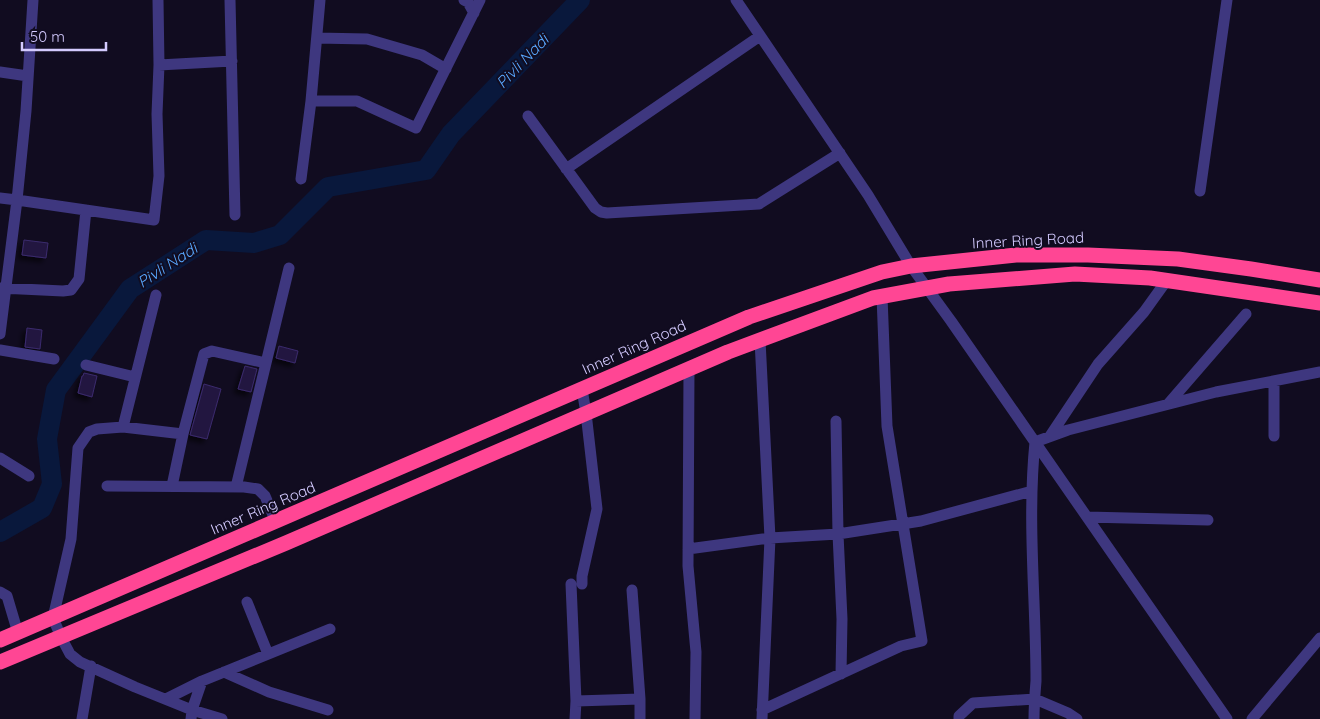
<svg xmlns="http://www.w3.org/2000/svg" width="1320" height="719" font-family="Quicksand,sans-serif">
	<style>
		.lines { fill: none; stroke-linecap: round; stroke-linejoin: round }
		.river { stroke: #09183c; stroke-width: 20 }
		.building { fill: #231841; stroke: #3b2a6d; filter: url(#shadow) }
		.minor { stroke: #3e377f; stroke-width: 11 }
		.highway { stroke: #ff4694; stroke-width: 15 }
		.labels { text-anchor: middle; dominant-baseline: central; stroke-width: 4; stroke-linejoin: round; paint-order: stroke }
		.street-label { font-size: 15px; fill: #d4cbff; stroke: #110c20 }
		.water-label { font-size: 16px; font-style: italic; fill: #59a8ff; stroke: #110c20 }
	</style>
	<defs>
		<filter id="shadow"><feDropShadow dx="-4" dy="4" stdDeviation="2.5" flood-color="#0009"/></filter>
	</defs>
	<rect width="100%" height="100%" fill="#110c20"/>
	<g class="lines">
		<path class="river" d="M0,532L42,508L52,484L47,439L56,390L130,289L206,240L254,243L280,235L328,187L426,170L451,134L580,0"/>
	</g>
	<path class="building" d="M24,240L48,243L46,258L22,255Z
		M27,328L42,330L40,349L25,347Z
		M279,346L298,351L295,363L276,358Z
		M245,366L257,369L251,392L238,389Z
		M84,373L97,376L92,397L78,393L82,376H83Z
		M204,384L221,389L207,439L190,435Z"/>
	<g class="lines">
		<path class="minor" d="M33,0L26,111L17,200L154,220L159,176L157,114L159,65L158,0
			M230,0L235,215
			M464,0L468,2L474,13
			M736,0L868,195L911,266L951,321L1227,719
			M317,38L367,39L422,55L446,69
			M159,65L232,61
			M0,72L28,76
			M311,101H357L416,128L480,0
			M528,116L595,208L601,212L607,213L759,204L840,153
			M566,169L760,36
			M301,179L311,101L320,0
			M1200,191L1227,0
			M0,198L17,200L0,334
			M0,288L63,291L71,290L79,279L86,210
			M760,340L770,538L762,719
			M0,350L54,359
			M86,365L135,377
			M689,369L688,566L696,652L695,719
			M582,389L586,413L597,509L582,576V584
			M1168,404L1246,314
			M836,421L838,534L842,619L841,674
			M123,427L156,295
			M1050,436L1098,364L1144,312L1167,280
			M1274,436V381
			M0,458L29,476
			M107,486L244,487L258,489L265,496L276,522
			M172,486L183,434
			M236,487L289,268
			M1087,517L1208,520
			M688,549L770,538L838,534L921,521L1032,491
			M571,584L576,701L575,719
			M632,590L640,699V719
			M0,592L7,596L18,633
			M247,602L268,654
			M224,672L269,692L328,710
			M202,681L192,710L222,719
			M166,699L202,681L330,629
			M576,701L640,699
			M762,710L901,646L922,641L887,426L882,296
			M82,719L91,666
			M191,719L192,710L135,687L80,662L70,654L61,637L53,618L71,539L78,448L89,432L97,429L123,427L183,434L204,354L212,351L266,363
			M959,719V716L973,703L1035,699L1068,713L1077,719
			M1034,719C1034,706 1035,693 1036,681C1036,601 1027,521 1035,442L1068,430L1216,392L1320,372
			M1252,719L1320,638"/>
		<path class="highway" d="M0,640L749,317L882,272L911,266L1016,255H1088L1178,259L1251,269L1320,280
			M0,662L286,543L728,352L873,298L949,284L1075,274L1150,278L1320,303"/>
	</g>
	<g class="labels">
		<g class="street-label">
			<text transform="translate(1028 240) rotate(-3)">Inner Ring Road</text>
			<text transform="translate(634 347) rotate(-24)">Inner Ring Road</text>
			<text transform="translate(263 508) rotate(-23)">Inner Ring Road</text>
		</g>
		<g class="water-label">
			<text transform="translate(522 61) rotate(-46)">Pivli Nadi</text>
			<text transform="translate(167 265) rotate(-33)">Pivli Nadi</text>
		</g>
	</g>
	<path d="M22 42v8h84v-8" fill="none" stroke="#d4cbff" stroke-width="2.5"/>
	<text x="30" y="42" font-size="15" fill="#d4cbff" stroke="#110c20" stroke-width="4" paint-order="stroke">50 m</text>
</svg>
